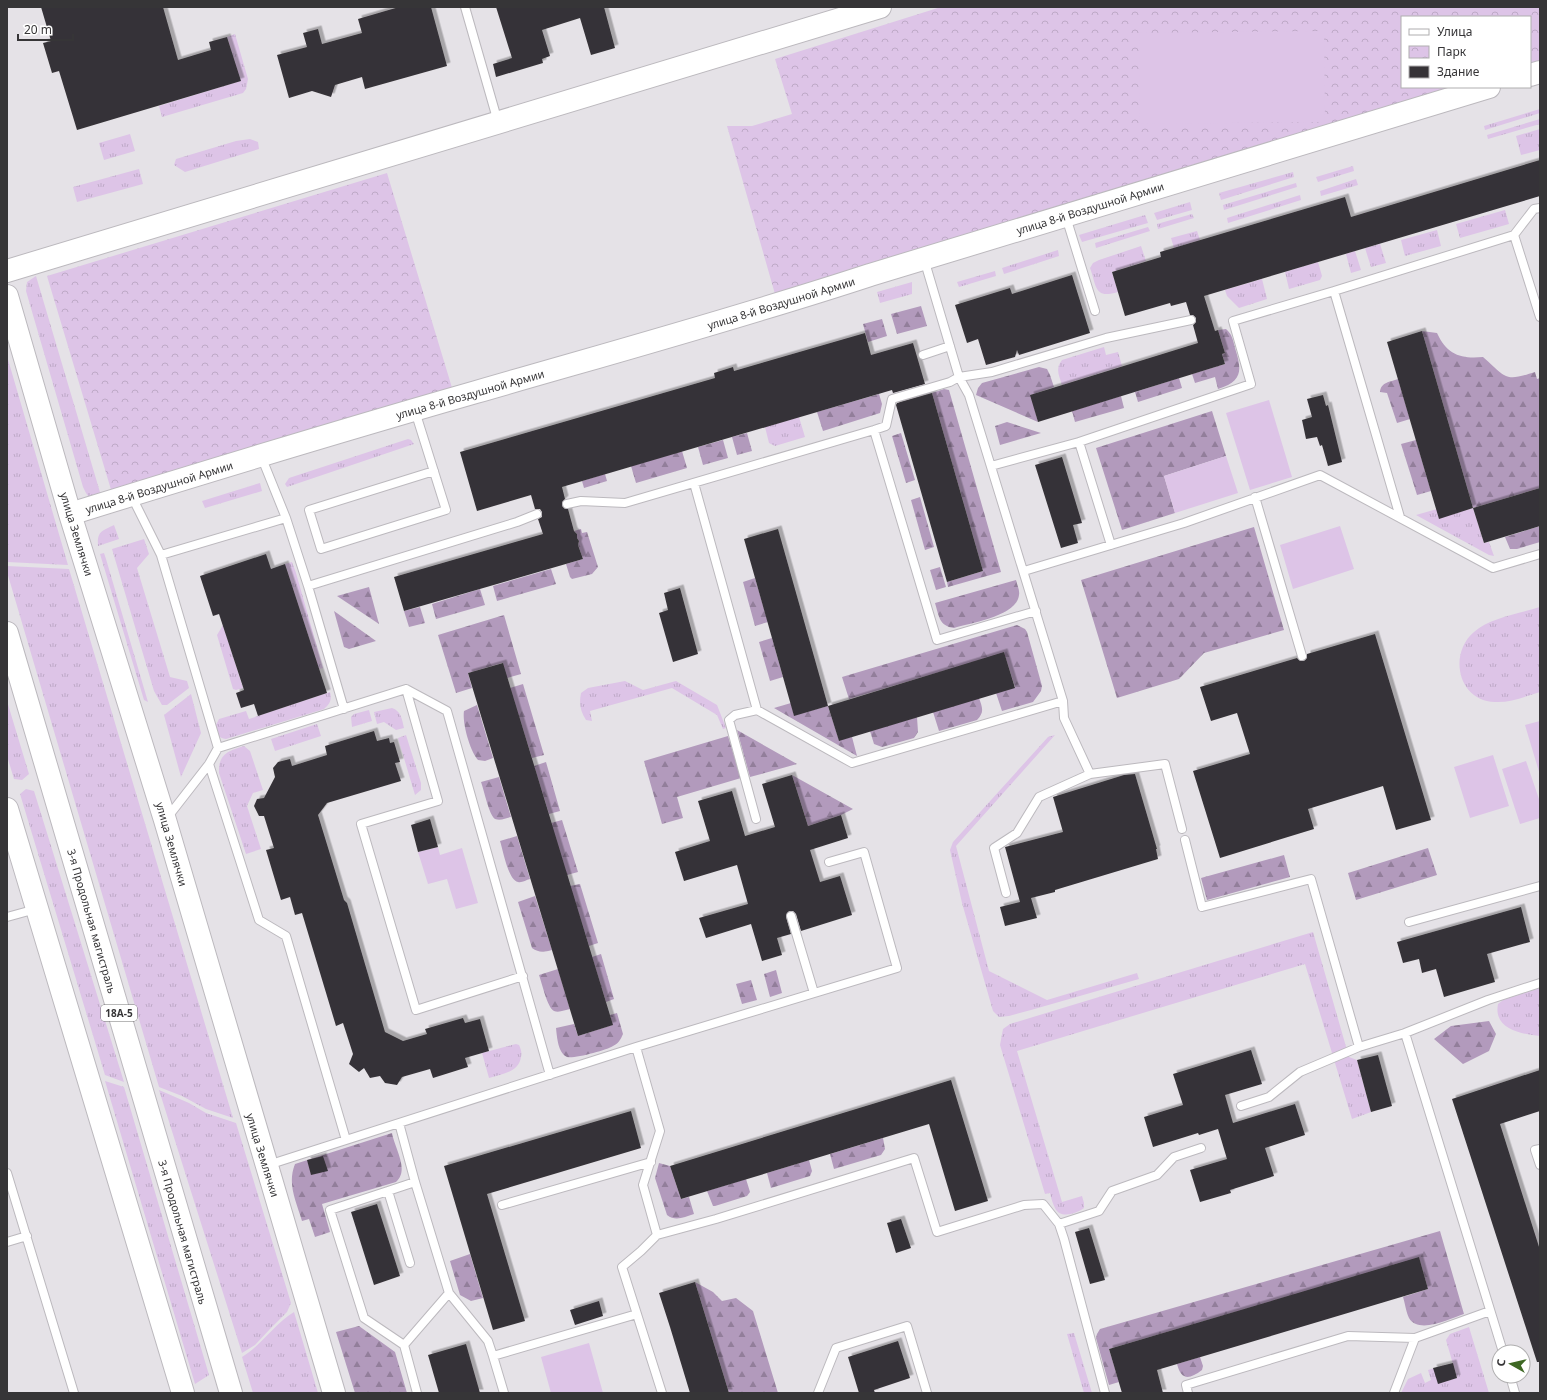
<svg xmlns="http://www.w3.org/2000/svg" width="1547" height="1400" font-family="'Noto Sans',sans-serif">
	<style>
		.grass { fill: url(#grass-tufts) }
		.forest { fill: url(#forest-firs) }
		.park { fill: url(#park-crowns) }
		.pitch { fill: #ddc4e7 }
		.building { fill: #363337; filter: url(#shadow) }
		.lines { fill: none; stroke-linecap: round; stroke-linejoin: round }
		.lane-casing { stroke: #bcb9be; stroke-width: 10 }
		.secondary-casing { stroke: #bcb9be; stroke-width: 24 }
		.highway-casing { stroke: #bcb9be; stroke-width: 24 }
		.lane { stroke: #fff; stroke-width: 8 }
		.secondary { stroke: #fff; stroke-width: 22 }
		.highway { stroke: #fff; stroke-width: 22 }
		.labels { text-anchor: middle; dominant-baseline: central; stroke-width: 4; stroke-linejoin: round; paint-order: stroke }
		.shield { fill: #fff; stroke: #727273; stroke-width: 1 }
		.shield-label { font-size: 10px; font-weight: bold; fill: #363537 }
		.street-label { font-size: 11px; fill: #363537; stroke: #fff }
	</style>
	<defs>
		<pattern id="grass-tufts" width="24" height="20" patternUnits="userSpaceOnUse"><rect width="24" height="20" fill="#ddc4e7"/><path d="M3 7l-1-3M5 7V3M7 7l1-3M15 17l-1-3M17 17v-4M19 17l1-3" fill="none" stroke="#bea9c7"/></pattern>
		<pattern id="forest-firs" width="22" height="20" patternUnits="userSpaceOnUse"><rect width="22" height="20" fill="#b29abc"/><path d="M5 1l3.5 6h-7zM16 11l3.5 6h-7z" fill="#927e9a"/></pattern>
		<pattern id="park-crowns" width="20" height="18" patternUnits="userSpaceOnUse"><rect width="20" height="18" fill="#ddc4e7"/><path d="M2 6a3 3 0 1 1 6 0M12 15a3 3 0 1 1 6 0" fill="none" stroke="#bea9c7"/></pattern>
		<filter id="shadow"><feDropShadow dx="3.5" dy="-3.5" stdDeviation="0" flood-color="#0004"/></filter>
	</defs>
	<rect width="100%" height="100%" fill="#e5e2e7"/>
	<path class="grass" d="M235,34L248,79L246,89L243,93L162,117L159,106L240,81L227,37Z
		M1540,109V113L1485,130L1484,126Z
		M1540,119V124L1488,139L1487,135Z
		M1540,129V150L1521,155L1516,136Z
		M130,134L135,151L104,160L99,143Z
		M250,139L258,142L259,149L185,172L174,165L176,159L236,141Z
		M1353,166L1354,171L1318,182L1316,177Z
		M139,169L143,184L77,202L73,187Z
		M1293,172L1294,177L1221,200L1219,193Z
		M1356,179L1358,185L1321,196L1320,191Z
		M1296,183L1297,187L1224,210L1223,205Z
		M1300,195L1301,200L1228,223L1227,218Z
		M1190,202L1192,210L1157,220L1154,213Z
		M1505,210L1509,224L1460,238L1456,224Z
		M1192,214L1194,218L1158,229L1157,224Z
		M1145,215L1148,223L1082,242L1079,235Z
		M1148,227L1150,231L1096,248L1095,243Z
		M1437,230L1441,246L1405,256L1401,240Z
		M1197,231L1200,240L1174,248L1171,238Z
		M1380,244L1386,263L1371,267L1365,248Z
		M1141,246L1146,261L1112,272L1118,292C1094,299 1097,287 1090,268L1093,263L1099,260Z
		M1058,250L1059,256L1004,274L1002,268Z
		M1355,251L1361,270L1351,273L1346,254Z
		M1318,262L1322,276L1320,280L1289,289L1285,272Z
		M995,271L996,276L959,287L957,282Z
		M36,276L102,499H90L86,493L83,487L26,291L27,282Z
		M1262,279L1267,299L1239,308L1227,296L1225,290Z
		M912,282V294L880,303L877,292Z
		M1104,347L1106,355L1118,352L1122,366L1062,385C1059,375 1055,369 1062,360Z
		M7,356L68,565L7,562Z
		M799,417L805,437L775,446L769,443L765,427Z
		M408,439L411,440L414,444L287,487L285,484L289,478Z
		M260,483L262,491L205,508L202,501Z
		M1473,508L1484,543L1489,542L1494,556L1489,555L1416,515L1437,509L1439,518Z
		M114,525L119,539L98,546C97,531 102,531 114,525Z
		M144,539L149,554L137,568L170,677L187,681L189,688L167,705H162L154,691L112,549Z
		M104,553L106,559L148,702L144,700L100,554Z
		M292,562L296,573L323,668L319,669L285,564Z
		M7,566L69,569L233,1118L206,1109L182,1096L159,1087L7,572Z
		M1540,607V692C1526,696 1510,703 1495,702C1458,701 1448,654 1474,632C1489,618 1521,613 1540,607Z
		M223,625L243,688L236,690L233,689L217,635Z
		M625,681L643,690L676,681L717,705L726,728L723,729L717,715L672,688L590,711L592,721L586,720C580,711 579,703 581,693L588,688Z
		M330,692C332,700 330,704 324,709L226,739C218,738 217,734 215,727L219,719L246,711L249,719Z
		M191,694L201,733L181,777L164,715Z
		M7,701L29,774L22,780L14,779L7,756Z
		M392,708C401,711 402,719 404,728L396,730L384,722L377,724L374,712Z
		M369,710L372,721L352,727L351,717L354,714Z
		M317,724L321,736L275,751L271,739Z
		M406,735L421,783V790L415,795L398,738Z
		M1055,735L956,846L989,971L1047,1000L1137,973L1139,979L1031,1010L1009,1016L999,1017L993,1011L962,903L950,850L953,842L1048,737Z
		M244,746L250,751L263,790L253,793L247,806L261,849L246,854L219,773C218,754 228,751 244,746Z
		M26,789L34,791L124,1082L105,1075L20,794Z
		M1313,932L1349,1057L1357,1060L1371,1112L1352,1119L1305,964L1017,1051L1062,1202L1082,1196L1084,1203V1208C1076,1214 1060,1219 1055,1208C1053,1204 1051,1198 1050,1193L1045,1194L1000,1045L1003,1029L1010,1024Z
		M1540,988V1036C1521,1034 1493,1029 1498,1004L1503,1000Z
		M516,1044L519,1045C521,1049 522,1053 521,1057C519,1072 502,1074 489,1078L482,1053Z
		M105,1081L124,1087L209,1375L195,1384Z
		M159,1090L189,1103L206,1113L236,1123L291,1303L287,1312L270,1329L255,1345L242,1353Z
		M294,1312L318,1393H253L242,1357C262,1345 274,1324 294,1312Z
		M1469,1327L1489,1393H1401L1408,1379L1421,1373L1425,1383L1431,1380L1428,1370L1445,1365L1450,1380L1457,1378L1446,1340L1450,1334Z
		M1074,1333L1092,1393H1084L1067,1334Z"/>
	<path class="forest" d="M921,306L927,326L897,334L891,314Z
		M882,319L887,336L868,342L863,324Z
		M1226,329C1232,334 1233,340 1235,348C1242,370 1243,381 1218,389L1215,377L1195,383L1192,374L1225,364L1222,354L1225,353L1218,330Z
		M1422,331L1437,333C1447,355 1461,359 1483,357C1507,378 1504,382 1535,372L1537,379L1540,378V488L1473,508Z
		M1039,367L1047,369L1050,375L1054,387L1031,395L1038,422L976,395L978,388L982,383Z
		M1179,378L1182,388L1138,402L1135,392Z
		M1398,379L1410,419L1397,423L1387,393L1380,392C1381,382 1390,382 1398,379Z
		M944,389L949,390L1001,572L948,587L947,582L983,571L932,393Z
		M879,394L882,404L880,413L823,431L817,412Z
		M1121,396L1124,408L1075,422L1072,411Z
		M1212,411L1226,456L1164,476L1175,513L1122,530L1096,448Z
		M1007,422L1041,433L1000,445L995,426Z
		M747,433L752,451L737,455L732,437Z
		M901,433L915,480L906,483L892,436Z
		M723,440L728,458L703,465L698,447Z
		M1416,440L1431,491L1417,495L1401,444Z
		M682,451L687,468L636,483L631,466Z
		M605,474L607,481L584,488L582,481Z
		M920,497L934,547L925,550L911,500Z
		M1540,526V542L1517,549H1510L1505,537Z
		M1254,527L1284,630L1204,653L1179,679L1117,698L1081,580Z
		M581,529L582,533L587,532L598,567L592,574L572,579L570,577L566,564L583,559L578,545L579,541L577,538V534L574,531Z
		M940,567L946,587L936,590L930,570Z
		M551,569L556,584L497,601L493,586Z
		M755,578L768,622L755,626L743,582Z
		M1016,580C1017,585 1020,590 1019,595C1017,616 971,623 954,628C939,626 939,616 935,603Z
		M369,587L379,624L337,596Z
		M480,589L485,605L436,619L432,604Z
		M420,607L425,623L409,627L404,611Z
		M334,611L376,641L349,649L344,647Z
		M504,615L521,674L507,678L502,663L468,673L472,688L456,693L438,635Z
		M1017,625L1025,629L1027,632L1042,686L1041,691L1033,702L1002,711L996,693L1015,687L1004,653L849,699L842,677Z
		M772,638L783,677L770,681L759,642Z
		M523,684L544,755L532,758L510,688Z
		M979,698C982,707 985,712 977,720L939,731L933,712Z
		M791,703L794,715L828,706L839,740L852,737L857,756L774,708Z
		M477,705L493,758L485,761L478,760C470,751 462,723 464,711Z
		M917,717L918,732L914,738L882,747L874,744L870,731Z
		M737,730L797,764L750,777Z
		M728,736L741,778L677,797L683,818L662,824L644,761Z
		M546,762L560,811L549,814L534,766Z
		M792,775L853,809L841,815L808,826Z
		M499,777L511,817C506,818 501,821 495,819C489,815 484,790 481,782Z
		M562,820L578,872L567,875L551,823Z
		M517,836L530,879C526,880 522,883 518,882C508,880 503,850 500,841Z
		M1428,848L1437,875L1356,900L1348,873Z
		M1284,855L1290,877L1207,900L1201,878Z
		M580,884L598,943L589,946L570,886Z
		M535,896L552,950C544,952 539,953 532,948L518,902Z
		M601,954L614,999L606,1002L592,957Z
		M558,969L570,1009C565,1010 559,1013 554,1011C547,1007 542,983 539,975Z
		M776,970L782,993L770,997L764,974Z
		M751,980L757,1000L742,1004L736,984Z
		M617,1013L623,1034C621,1039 618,1044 613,1046C607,1050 574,1059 567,1057C558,1053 557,1037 556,1028L574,1024L578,1036L612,1025L610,1015Z
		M1489,1021L1496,1034L1489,1051L1463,1064L1434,1039L1451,1026Z
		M392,1133C394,1147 410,1170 396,1182L322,1204L330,1232L315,1237L309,1219L302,1221C296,1201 287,1184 295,1164Z
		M883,1138L885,1149L881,1155L834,1169L830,1154Z
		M809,1160L812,1171L810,1176L771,1188L767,1173Z
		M659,1163L670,1166L681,1199L689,1197L694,1214C684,1217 676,1222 667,1215L655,1178Z
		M746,1179L750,1192L747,1196L715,1206H713L707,1191Z
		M1440,1231L1464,1314C1451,1318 1419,1335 1409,1318C1406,1312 1405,1303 1403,1297L1428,1289L1419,1258L1109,1349L1119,1382L1109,1385L1096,1338L1097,1334L1100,1329Z
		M470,1254L483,1298L471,1301L460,1295L450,1261Z
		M695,1282L713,1292L722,1301L736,1298L753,1311L778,1393H729Z
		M359,1326L395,1352L407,1393H355L336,1332Z
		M1200,1357L1203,1366L1202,1370C1189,1380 1181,1380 1177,1364Z"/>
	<path class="park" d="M941,7H1540V63L1530,66V17H1402V87H1462L775,294L727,126H752L792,114L775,59Z
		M387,173L453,391L112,493L47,276Z"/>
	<path class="pitch" d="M1324,31L1325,122L1140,124L1139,33Z
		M1269,400L1292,477L1250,490L1226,413Z
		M1226,456L1238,493L1175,513L1164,476Z
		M1340,526L1354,569L1293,589L1280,545Z
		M1540,721V775L1525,725Z
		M1493,755L1509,806L1470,818L1454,767Z
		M1526,761L1540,802V818L1520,824L1502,769Z
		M438,847L440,855L462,848L478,903L456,909L447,879L428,884L418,852Z
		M589,1343L603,1393H551L541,1357Z"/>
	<path class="building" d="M41,7H163L178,60L211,50L209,42L227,37L241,81L77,130L59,71L52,73L43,43L51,41Z
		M399,7H431L447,66L365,89L362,77L335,85L331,97L312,91L289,98L277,55L307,47L303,33L318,29L322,44L362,33L358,19Z
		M496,7H604L615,48L591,55L580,18L542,30L550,56L542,59L543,63L496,77L493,64L512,58Z
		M1540,160V196L1204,296L1215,331L1218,330L1225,353L1222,354L1225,364L1038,422L1030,395L1198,343L1193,325L1196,322V318L1193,315H1190L1186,302L1171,306L1170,303L1125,316L1112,272L1161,257L1160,252L1345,197L1351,217Z
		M1072,275L1090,333L1019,355L1017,350L1015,357L986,365L978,339L967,343L955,305L1010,288L1012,294Z
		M1422,331L1473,508L1439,519L1387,342Z
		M865,333L871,355L913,343L925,384L893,393L892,390L562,487L565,499L562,502V506L565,509H568L574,531L577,534V538L579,541L578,545L583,559L404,611L394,577L543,534L538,519L542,517V512L540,509H535L531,495L477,511L460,452L715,378L714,373L733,367L734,371Z
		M932,393L983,571L947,582L896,405L897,403Z
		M1323,395L1326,406L1328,405L1342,462L1328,466L1322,445L1320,446L1317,437L1306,439L1302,420L1312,417L1307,399Z
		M1062,457L1082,523L1073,525L1078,543L1061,548L1035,465Z
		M1540,488V526L1484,543L1473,508Z
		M778,529L828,706L794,716L744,539Z
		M266,554L271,569L285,564L327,693L258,716L254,704L241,708L236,693L244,690L219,614L213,616L200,576Z
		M680,588L698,654L673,662L659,613L668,610L664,593Z
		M1375,634L1431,820L1396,830L1383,786L1308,809L1314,829L1220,858L1193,771L1250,754L1237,713L1211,721L1200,687L1297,658L1300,661H1304L1307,658V654Z
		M1004,652L1015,688L839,741L828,706Z
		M503,663L613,1025L578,1036L468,673Z
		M374,731L377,741L389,738L390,743L394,742L400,762L395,763L401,781L327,803L318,815L344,900L347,903L385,1032L403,1041L427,1034L425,1029L463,1018L465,1023L480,1019L489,1051L465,1058L468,1067L433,1078L430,1069L402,1077L397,1085L385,1083L380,1076L370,1078L364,1068L359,1072L349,1064L353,1054L343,1023L336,1026L302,913L295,915L290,897L281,900L266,850L274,848L264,816H259L254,806L257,799L264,798L275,777L273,768L278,762L290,759L292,766L327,755L325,746Z
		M1135,774L1157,849H1156L1158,859L1055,890V892L1031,898L1037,918L1005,926L1000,907L1020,902L1005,847L1063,832L1053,797L1124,775Z
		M792,775L808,826L841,815L848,838L810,850L820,882L840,876L852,915L801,931L796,914L793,911H789L787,913L786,917L791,934L777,938L782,955L762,961L751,924L706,938L699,918L748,904L737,865L684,881L675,852L710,841L698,801L732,791L745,836L775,827L762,784Z
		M430,819L438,847L418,852L411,825Z
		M1521,907L1530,942L1487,954L1495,982L1444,997L1436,969L1422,973L1419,959L1403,963L1397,942Z
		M1251,1050L1262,1084L1225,1095L1233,1123L1295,1104L1305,1135L1265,1148L1274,1176L1230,1190L1231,1193L1200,1202L1190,1170L1227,1159L1218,1129L1199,1135L1198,1133L1153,1147L1144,1117L1183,1105L1173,1074Z
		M1378,1055L1392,1106L1371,1112L1357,1060Z
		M1540,1070V1111L1500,1124L1540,1250V1362H1537L1452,1099Z
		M951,1080L988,1201L955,1211L929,1124L681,1199L670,1166Z
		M631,1111L641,1148L487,1194L525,1321L493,1330L444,1166Z
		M323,1156L328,1171L311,1175L307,1160Z
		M377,1204L400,1276L374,1285L351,1212Z
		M901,1219L911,1248L896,1253L887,1223Z
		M1089,1228L1105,1280L1090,1284L1075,1232Z
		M1419,1257L1428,1289L1157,1370L1163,1393H1122L1109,1349Z
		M695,1282L729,1393H690L670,1327L659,1293Z
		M599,1301L603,1316L575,1325L570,1310Z
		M898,1341L910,1378L874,1390L875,1393H859L848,1357Z
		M466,1344L480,1393H439L428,1355Z
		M1453,1363L1457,1378L1438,1384L1433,1368Z"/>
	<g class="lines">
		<defs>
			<path id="lane" d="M465,7L498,122
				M1066,217L1095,311
				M1514,235L1540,317
				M924,259L959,377L969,395L1063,701L1064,718L1090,774L1165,764L1182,829
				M1334,291L1514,235L1534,209L1540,208
				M923,355L950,346
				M415,411L446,510L321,549L309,510L434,471
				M874,430L937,640L1036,611
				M1079,442L1251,384L1233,321L1334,291L1400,517
				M261,456L286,518L308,586L344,709
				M991,466L1079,442L1111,545
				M694,483L757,710
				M132,497L161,555
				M1255,497L1302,656
				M567,504L581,501L625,503L874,430L886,426L892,399L950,382L959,377L992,372L1106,338L1191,320
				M1024,571L1184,523L1320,475L1493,568L1540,554
				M308,586L517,522L537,514
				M406,689L438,801L361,824L416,1010L523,976
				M218,748L406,689L447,711L550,1075
				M209,764L259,920L286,936L346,1140
				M167,818L209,764L218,748L161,555L286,518
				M756,819L729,720L735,715L757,710L852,763L1063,701
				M1185,840L1202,907L1311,879L1359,1047L1405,1033
				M1006,893L994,848L1017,833L1039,797L1090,774
				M791,916L814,993
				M7,917L36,909
				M1409,922L1540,886
				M636,1047L660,1131L643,1185L657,1235L716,1219L914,1158L937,1232L1024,1205L1043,1204L1059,1224L1064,1239L1105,1393
				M1241,1106L1269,1097L1300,1072L1359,1047
				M399,1123L415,1182L449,1293L404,1345L417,1393
				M1540,1149L1535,1150L1540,1165
				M268,1165L636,1047L897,968L864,852L829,862
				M7,1173L74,1393
				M388,1191L415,1182
				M502,1205L651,1162
				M1059,1224L1099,1211L1112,1191L1157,1175L1174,1157L1201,1148
				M657,1235L641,1251L622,1267L662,1393
				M7,1242L27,1236
				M449,1293L488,1341L493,1356
				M404,1345L364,1318L330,1210L388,1191L410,1263
				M1503,1352L1405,1033L1488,1000L1540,983
				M1510,1376L1515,1393
				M504,1393L493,1356L637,1314
				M818,1393L836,1348L907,1326L927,1393
				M1188,1393L1186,1385L1348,1336L1415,1338
				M1394,1393L1415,1338L1490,1311"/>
			<path id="secondary" d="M1530,75L1540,72
				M7,271L880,7
				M7,296L70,514L165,820L334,1393
				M70,514C205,472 340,431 476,392C607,354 739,318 870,275L1489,87"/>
			<path id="highway" d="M7,633L231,1393
				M7,809L183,1393"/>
		</defs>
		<use href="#lane" class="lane-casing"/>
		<use href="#secondary" class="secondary-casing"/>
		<use href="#highway" class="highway-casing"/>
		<use href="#lane" class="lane"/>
		<use href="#secondary" class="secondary"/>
		<use href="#highway" class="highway"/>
	</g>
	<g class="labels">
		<rect class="shield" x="101" y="1005" width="36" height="16" rx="3"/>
		<g class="shield-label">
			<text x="119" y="1013">18А-5</text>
		</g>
		<g class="street-label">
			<text transform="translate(1090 208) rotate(-17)">улица 8-й Воздушной Армии</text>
			<text transform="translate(781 303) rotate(-17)">улица 8-й Воздушной Армии</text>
			<text transform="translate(470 394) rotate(-16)">улица 8-й Воздушной Армии</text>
			<text transform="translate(159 487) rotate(-17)">улица 8-й Воздушной Армии</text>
			<text transform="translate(77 534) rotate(73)">улица Землячки</text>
			<text transform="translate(172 844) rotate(74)">улица Землячки</text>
			<text transform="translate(92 921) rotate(74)">3-я Продольная магистраль</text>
			<text transform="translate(263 1155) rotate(73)">улица Землячки</text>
			<text transform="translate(183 1232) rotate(74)">3-я Продольная магистраль</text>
		</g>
	</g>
	<rect width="1547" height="1400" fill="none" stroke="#363537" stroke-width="16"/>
	<rect x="1401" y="16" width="130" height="72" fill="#ffffff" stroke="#afaeaf"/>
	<rect x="1409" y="29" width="20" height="6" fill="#ffffff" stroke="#afaeaf"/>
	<text x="1437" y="36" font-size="12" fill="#363537">Улица</text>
	<rect x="1409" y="46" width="20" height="12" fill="url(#park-crowns)" stroke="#afaeaf"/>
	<text x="1437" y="56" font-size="12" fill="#363537">Парк</text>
	<rect x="1409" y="66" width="20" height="12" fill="#363337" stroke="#afaeaf"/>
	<text x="1437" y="76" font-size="12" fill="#363537">Здание</text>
	<g transform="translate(1511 1364) rotate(278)"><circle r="19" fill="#ffffff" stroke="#afaeaf"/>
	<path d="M0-3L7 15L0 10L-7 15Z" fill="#3e6824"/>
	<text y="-6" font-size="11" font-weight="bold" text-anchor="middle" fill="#363537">С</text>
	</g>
	<path d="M18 34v6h55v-6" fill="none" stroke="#363537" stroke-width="2"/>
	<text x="24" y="34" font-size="12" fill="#363537" stroke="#ffffff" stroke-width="3" paint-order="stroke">20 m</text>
</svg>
